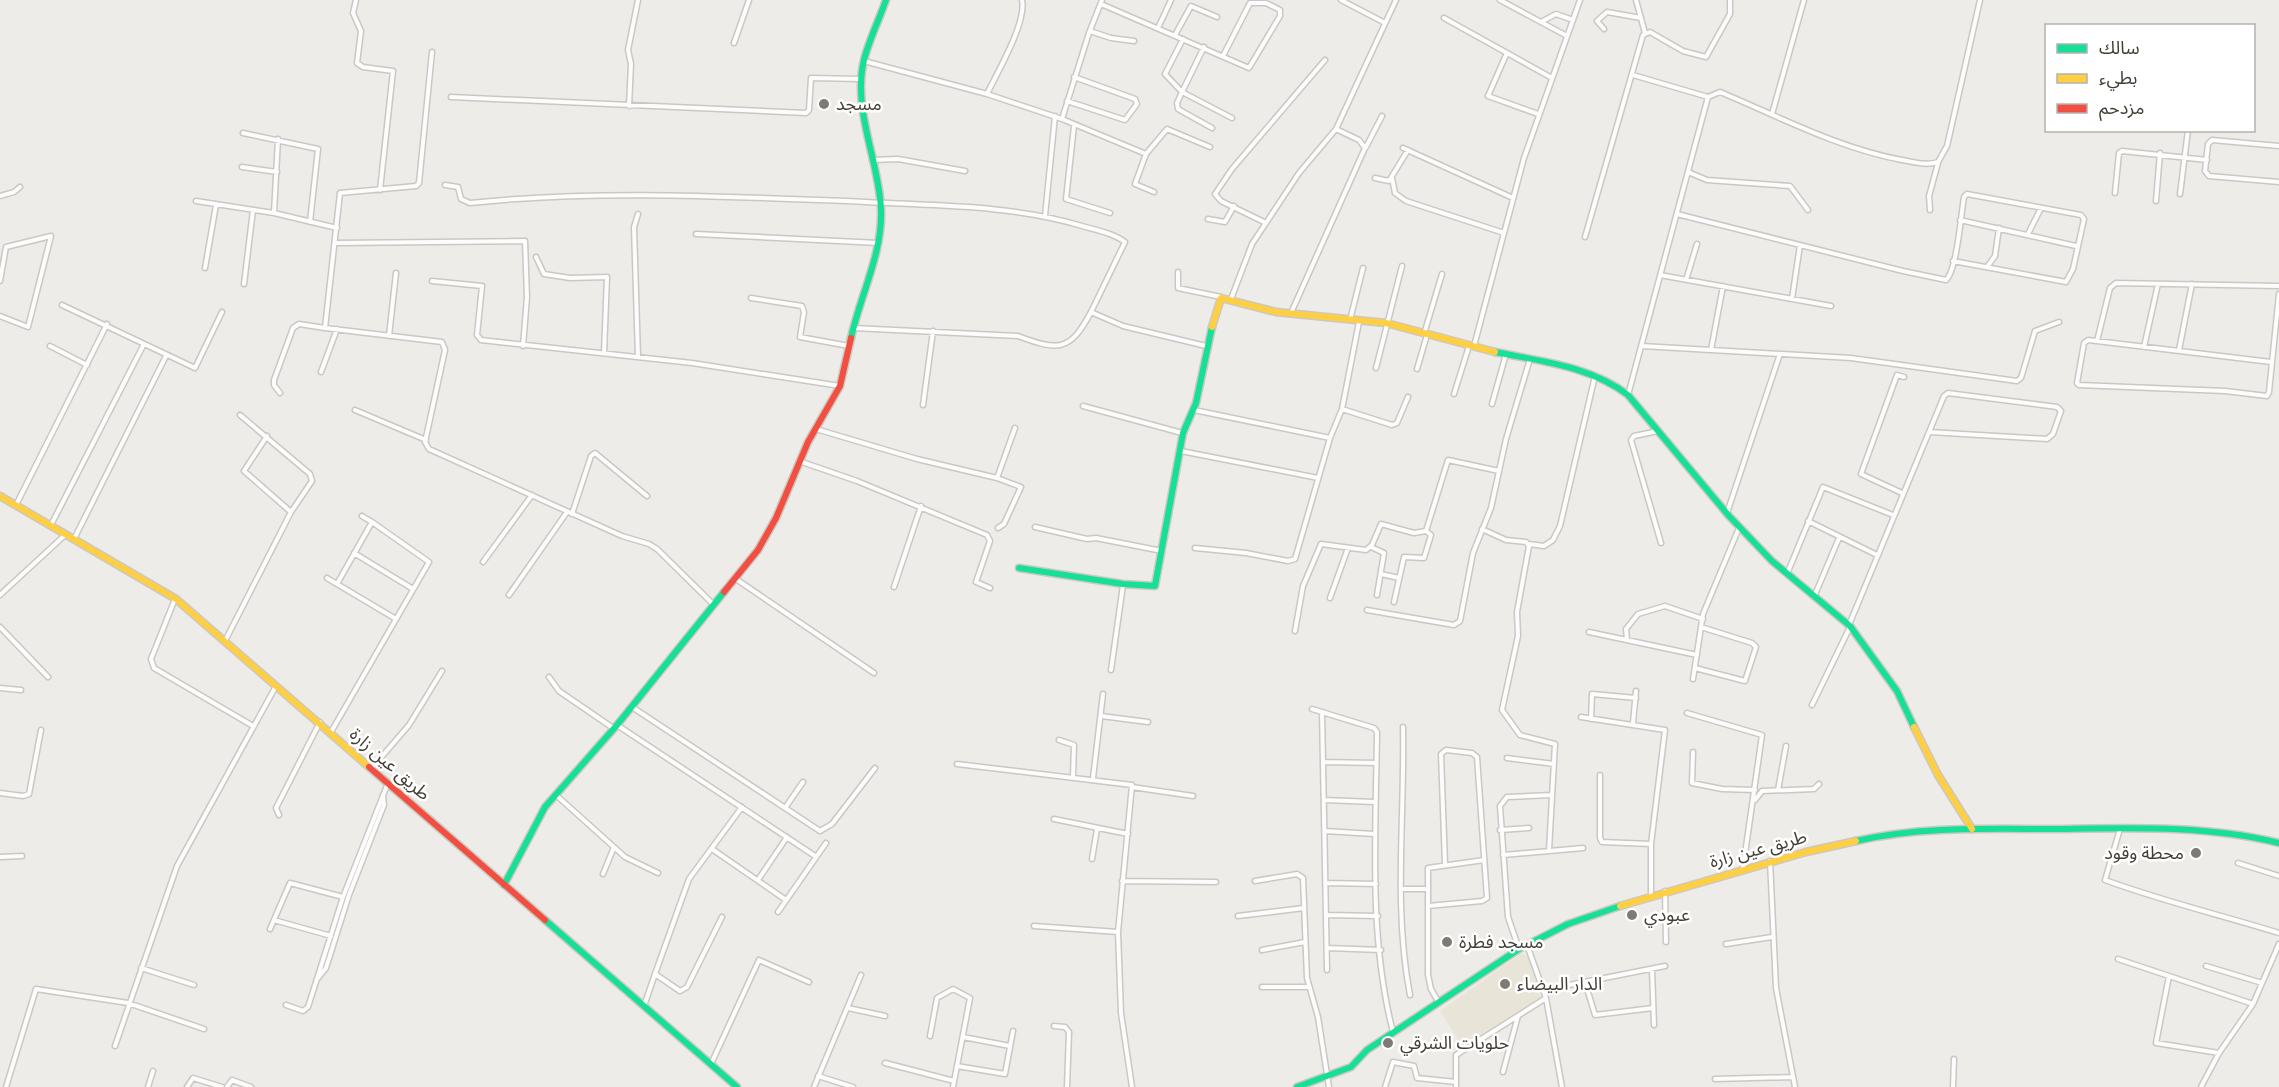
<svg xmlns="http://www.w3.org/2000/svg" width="2279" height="1087" font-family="'Fira Sans Condensed','Noto Sans Arabic',sans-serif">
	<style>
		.education { fill: #e8e4d8 }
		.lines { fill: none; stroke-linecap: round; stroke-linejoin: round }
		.street-casing { stroke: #cac8c4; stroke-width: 7 }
		.fast-casing { stroke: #ccc9bf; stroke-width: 9 }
		.slow-casing { stroke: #ccc9bf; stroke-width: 9 }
		.jam-casing { stroke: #ccc9bf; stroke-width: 9 }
		.street { stroke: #fcfcfc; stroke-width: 4 }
		.fast { stroke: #16e098; stroke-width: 6 }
		.slow { stroke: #ffcf43; stroke-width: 6 }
		.jam { stroke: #f24e42; stroke-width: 6 }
		.poi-dot { fill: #7e7b74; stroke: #fff; stroke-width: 2 }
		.labels { text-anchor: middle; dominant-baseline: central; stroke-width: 5; stroke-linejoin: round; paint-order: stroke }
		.poi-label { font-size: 18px; fill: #423e35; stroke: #fff; text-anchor: start }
		.street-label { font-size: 18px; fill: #423e35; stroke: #fff }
	</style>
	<rect width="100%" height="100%" fill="#eeece8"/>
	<path class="education" d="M1522,953L1530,957L1540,998L1462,1046L1440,1011Z"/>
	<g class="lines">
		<defs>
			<path id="street" d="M356,0L353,13L361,31L357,63L363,67L393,71L380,190
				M1341,0L1385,23
				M1500,0L1567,36
				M1636,0L1645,33
				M1101,4L1249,68L1280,16V10L1266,3H1250L1223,56
				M1444,18L1552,78
				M1541,22L1556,14L1573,20
				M1158,28L1171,0
				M1604,29L1597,21L1607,12L1641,18
				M1090,31L1111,38L1134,41
				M1175,35L1191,6L1217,17
				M1183,39L1165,74L1182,92L1177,103L1178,109L1212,128
				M734,43L749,0
				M1204,47L1182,92L1232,118
				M432,52L419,183L416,186L340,193L325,328L442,342L445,350L425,442L429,449L622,536L649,544L657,549L714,605
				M1506,55L1488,96L1538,114
				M864,61L987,94L1062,119L1089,33L1102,0
				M1633,75L1708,97
				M987,94C997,73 1027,22 1022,0
				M451,97L806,113L809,110L811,78L861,79
				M1067,101L1125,120L1137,104L1135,99L1074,77
				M629,106L631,64L628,50L638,0
				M1772,114L1804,0
				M1062,119L1146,154L1167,129L1210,147
				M1074,126L1066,199L1110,213
				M243,133L318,149L310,222
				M2279,146L2212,140L2208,144L2205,171L2209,176L2279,182
				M1366,147L1382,116
				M1403,148L1513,198
				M1146,154L1135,184L1154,192
				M872,160L898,159L965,171
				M242,167L277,172
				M1688,172L1707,180L1790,186L1808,210
				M1375,178L1389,181L1408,150
				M1392,178L1395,193L1406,201L1504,233
				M445,185L458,187L461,199L470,203C602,189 734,197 866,202C939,206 1012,205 1082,226C1096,230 1113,233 1125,242L1091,312L1123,326L1206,346
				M2115,193L2119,153L2122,151L2207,160
				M2180,194L2188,130
				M0,196L14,192L20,187
				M196,201L274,213L337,228
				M2156,201L2160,153
				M1930,210L1929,196L1938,163
				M274,213L278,139
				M638,214L634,227L638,357
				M1677,214L1903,271L1946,280C1957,270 1961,214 1964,197L1967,194L2081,215L2084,219L2073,269L2066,282L1953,261
				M1045,216L1055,116
				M1208,219L1225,222L1234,206
				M1960,220L2076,246
				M1266,223L1221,201L1215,194L1232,169L1325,60
				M696,234L879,243
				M2028,234L2041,208
				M1585,237L1643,35L1650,32L1683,51L1706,57L1730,14V0
				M336,243L525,241L527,297L523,346
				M536,257L544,274L570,278L607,277L604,353
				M1987,267L1995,256L1999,228
				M205,268L216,205
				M1178,272V288L1221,297
				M1660,275L1831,306
				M1686,280L1697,244
				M0,281L6,247L51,236L28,327L0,316
				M432,281L482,286L477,335L481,340L692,363L840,386
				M244,284L253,210
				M751,298L802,306L804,312L800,337L849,346
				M1231,299L1252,244L1299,173L1336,129L1396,0
				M1792,299L1800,245
				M62,305L195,368L222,312
				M1291,313L1365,148L1359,140L1336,129
				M1350,320L1363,268
				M853,328L1018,336C1058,351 1070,352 1091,312
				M1424,334L1442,274
				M389,336L396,273
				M2097,341L2110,288L2116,283L2279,286
				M50,346L87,365
				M1474,346L1524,158L1580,0
				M1642,346L1851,358L2017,381L2021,378L2035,331L2059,322
				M2144,347L2158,284
				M1711,350L1723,286
				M2179,350L2192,284
				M2271,362L2088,340L2084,343L2077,383L2079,385L2225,391L2267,396L2269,392L2279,294
				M1376,368L1402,266
				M1417,369L1427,335
				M321,372L337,329
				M280,393L274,385V380L293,328L299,324L325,328
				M1454,394L1469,346
				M1628,395L1708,97L1720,92C1780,117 1838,148 1902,160C1914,162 1926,166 1938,162L1947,146L1980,0
				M1492,404L1506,354
				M923,405L933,331
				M1083,406L1182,433
				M1342,409L1392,425L1397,423L1408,397
				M355,410L426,440
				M1194,410L1330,438
				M816,429L917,459L997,478L1015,428
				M1658,431L1634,436L1631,440L1661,543
				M267,436L244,471L291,512
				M1181,451L1318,478
				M799,461L857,481L987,535L990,541L976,582L990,588
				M997,478L1021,487L1004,524L998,528
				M1902,493L1861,474L1897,375L1904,377
				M16,505L107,324
				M1727,513L1780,354
				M572,514L591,456L595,453L647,496
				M362,516L372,522
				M1808,521L1877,555
				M51,525L144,344
				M1035,527L1087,539L1096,538L1162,551
				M1482,529L1506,540L1526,542L1529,546L1517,612L1518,636L1502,710L1520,735L1555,744L1549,850
				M74,539L166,356
				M1529,544L1544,546L1553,540L1560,526L1595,376
				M1371,547L1384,553L1377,595
				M1195,548L1246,553L1288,561L1295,559L1330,438L1342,409L1359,322
				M354,553L413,589
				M483,562L532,495
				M1381,574L1399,578
				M1787,574L1823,487L1893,515
				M327,578L337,584
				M736,579L874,673
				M894,587L921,506
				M0,595L65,535
				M509,595L567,512
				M1814,597L1839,538
				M1330,598L1348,548
				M175,599L151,659L154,668L253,726
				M1394,602L1404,557L1424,558L1431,535L1426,531
				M1367,610L1454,625L1460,621L1473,553L1491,508L1506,439L1530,359
				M1849,625L1944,396L1948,393L2057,407L2061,411L2053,434L2047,439L1929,432
				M0,627L48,677
				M1295,631L1303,586L1321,544L1366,550L1372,545L1381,524L1414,533L1426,531L1448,460L1499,471
				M1589,632L1697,655
				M1627,639L1626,629L1638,614L1665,606L1703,619
				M225,641L291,512L312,481L310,474L240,415
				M1695,668L1745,681L1756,647L1752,643L1701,627
				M1111,670L1123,585
				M549,677L559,691L613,728
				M1693,679L1703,614L1739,528
				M0,688L21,690
				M1812,705L1850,627
				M632,707L820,831L832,824L875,768
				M1312,709L1374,728L1377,732C1376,831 1368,935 1393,1032
				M1322,712L1327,970
				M1687,713L1762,735L1743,868
				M1101,716L1148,722
				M1581,717L1665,730L1651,844V894
				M1591,719L1592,694L1636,698
				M1633,723L1636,691
				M617,725L815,856
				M1403,727C1405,816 1393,907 1410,995
				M331,732L429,562L372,522L337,584L396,619
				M1059,740L1074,745L1073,776
				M1693,752L1692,783L1722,789L1755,790
				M1507,758L1554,764
				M1324,762L1376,763
				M957,764L1132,785L1118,932L1121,1013L1132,1087
				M372,768L409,725L442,671
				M1600,775V838L1602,842L1651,844
				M1093,778L1103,694
				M1132,787L1193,796
				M1778,790L1786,746
				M0,793L23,796L29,794L41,730
				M556,795L625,857L658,873
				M1324,800L1375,802
				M1755,800L1762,791L1814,789L1819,784
				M785,808L803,782
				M279,815L276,808L320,722
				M1054,819L1128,834
				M2120,829L2105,880C2162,901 2221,915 2279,933
				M1500,830L1529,828
				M1325,831L1374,834
				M712,849L786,900
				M1503,855L1583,848
				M0,857L22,856
				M1092,859L1097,829
				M1770,861L1776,988L1795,1087
				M2238,863L2279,876
				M603,874L614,847
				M758,880L787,837
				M1122,881L1216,882
				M1255,881L1297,874L1303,878L1307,978L1318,1017L1329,1087
				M1326,883L1376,884
				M1402,889H1427
				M1665,891L1666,942
				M1428,906L1482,901L1487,898L1477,757L1472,753L1446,750L1441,754L1445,864
				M778,912L826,843
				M1326,915L1378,916
				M1238,916L1304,908
				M274,920L331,936
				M1034,926L1118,932
				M270,929L290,883L343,897
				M1726,944L1772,937
				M1527,945L1546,998L1562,1087
				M1327,948L1381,950
				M1519,949L1508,917L1500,806L1507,797L1551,795
				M1262,950L1305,942
				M2118,959L2253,1004
				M2206,966L2262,983
				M141,968L194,985
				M1652,969L1654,1025
				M655,974L689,879L742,807
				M2169,976L2156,1043L2219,1053
				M318,978L326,968L349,895L384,805L383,795
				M1585,982L1595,1015L1653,1008
				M1262,987H1309
				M1544,990L1665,966
				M1439,1003L1431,989L1428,975V868L1484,860
				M286,1005L303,1011L308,1007L343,897L388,783
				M644,1006L655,974L680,991L687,987L722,917
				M848,1008L885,1016
				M1054,1026L1065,1027L1069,1032L1067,1087
				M930,1036L937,998L953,989L970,998L953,1087
				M963,1037L1010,1046
				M115,1046L177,866L276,686
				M885,1063L954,1081
				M711,1064L759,960L809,982
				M957,1066L1005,1074L1013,1031
				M1503,1072L1518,1016
				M818,1076L853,1087
				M1715,1079L1793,1077
				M6,1087L36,989L128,1003L204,1029
				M148,1087L153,1071
				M187,1087L193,1078L222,1087
				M227,1087L232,1080L251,1087
				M814,1087L861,975
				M1385,1087L1393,1062L1414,1066L1417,1078L1456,1082
				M1456,1087V1055L1546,998
				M1953,1087L1954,1059
				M2201,1087L2219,1053L2253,1004L2279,944"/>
			<path id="fast" d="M851,338C860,296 883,253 881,209C879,161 852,109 864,60C869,40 879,20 886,0
				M1495,352C1539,361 1591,366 1628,395L1729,516L1772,561L1850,626L1897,691L1914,727
				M1019,568L1123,584L1155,586L1183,433L1196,403L1212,327
				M1856,841C1921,826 1989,829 2056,829C2131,828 2206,825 2279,843
				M504,885L545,807L617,725L724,592
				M545,920L737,1087
				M1297,1087L1351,1067L1367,1050L1519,949L1568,924L1620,906"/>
			<path id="slow" d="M1212,327L1221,298L1276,312L1386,323L1495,352
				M0,496L176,599L369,767
				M1914,727L1938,775L1972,829
				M1620,906L1806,852L1856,841"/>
			<path id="jam" d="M724,592L758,550L776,518L808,442L840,386L851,338
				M369,767L545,920"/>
		</defs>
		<use href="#street" class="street-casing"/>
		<use href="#fast" class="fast-casing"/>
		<use href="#slow" class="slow-casing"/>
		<use href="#jam" class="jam-casing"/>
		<use href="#street" class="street"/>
		<use href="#fast" class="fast"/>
		<use href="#slow" class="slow"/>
		<use href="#jam" class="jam"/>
	</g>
	<g class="poi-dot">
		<circle cx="824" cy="104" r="6"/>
		<circle cx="2196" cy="853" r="6"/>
		<circle cx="1632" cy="915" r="6"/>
		<circle cx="1447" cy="942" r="6"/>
		<circle cx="1505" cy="984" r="6"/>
		<circle cx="1388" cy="1043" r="6"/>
	</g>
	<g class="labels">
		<g class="poi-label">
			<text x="836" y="104">مسجد</text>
			<text x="2184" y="853" text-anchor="end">محطة وقود</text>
			<text x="1644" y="915">عبودي</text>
			<text x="1459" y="942">مسجد فطرة</text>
			<text x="1517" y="984">الدار البيضاء</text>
			<text x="1400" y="1043">حلويات الشرقي</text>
		</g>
		<g class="street-label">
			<text transform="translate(390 764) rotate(41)">طريق عين زارة</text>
			<text transform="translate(1758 849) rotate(-15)">طريق عين زارة</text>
		</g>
	</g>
	<rect x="2045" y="24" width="210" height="108" fill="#ffffff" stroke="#b3b2ae" stroke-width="1.5"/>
	<rect x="2057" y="44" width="30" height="9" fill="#16e098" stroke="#b3b2ae" stroke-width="1.5"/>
	<text x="2099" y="54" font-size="18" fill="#423e35">سالك</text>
	<rect x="2057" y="74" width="30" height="9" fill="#ffcf43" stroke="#b3b2ae" stroke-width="1.5"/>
	<text x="2099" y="84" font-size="18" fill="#423e35">بطيء</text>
	<rect x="2057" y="104" width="30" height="9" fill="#f24e42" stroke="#b3b2ae" stroke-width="1.5"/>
	<text x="2099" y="114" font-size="18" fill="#423e35">مزدحم</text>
</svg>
